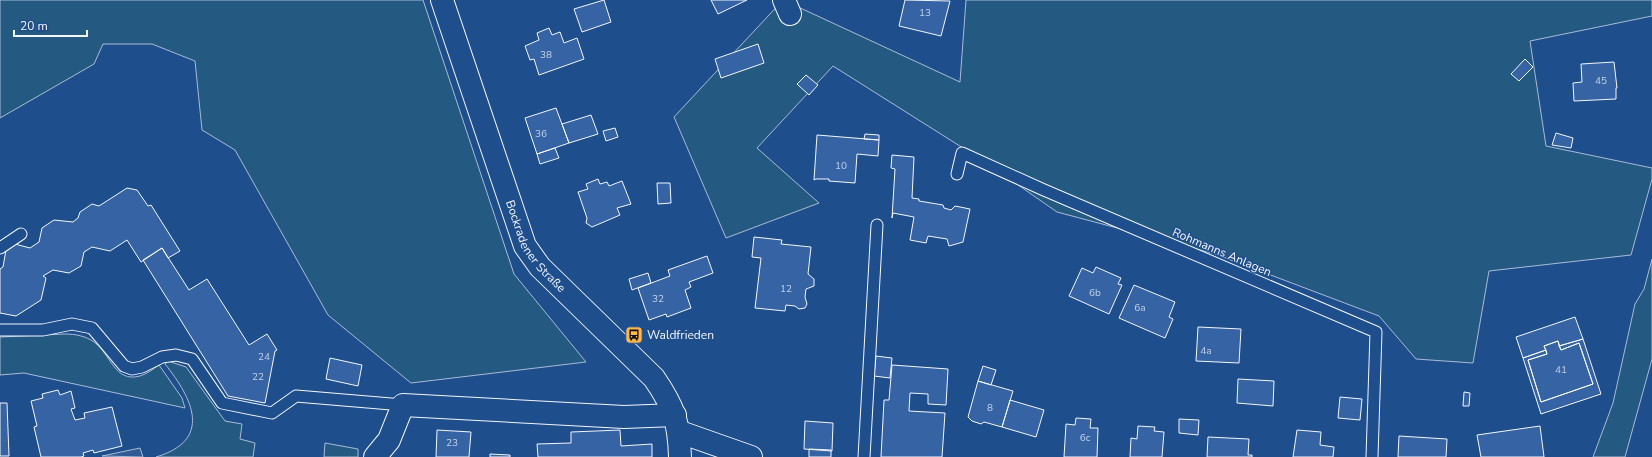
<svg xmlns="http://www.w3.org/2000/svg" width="1652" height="457" font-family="'Nunito Sans',sans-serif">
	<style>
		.green { fill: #245a82; stroke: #a8bbd7 }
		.parking { fill: #305b95; stroke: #a8bbd7 }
		.building { fill: #3563a3; stroke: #f2f6ff }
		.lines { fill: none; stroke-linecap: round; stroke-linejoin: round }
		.lane-casing { stroke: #f2f6ff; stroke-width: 13 }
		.street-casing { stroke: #f2f6ff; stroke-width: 24 }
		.secondary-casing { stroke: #f2f6ff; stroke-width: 24 }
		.lane { stroke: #1f4e8c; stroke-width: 11 }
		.street { stroke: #1f4e8c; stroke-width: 22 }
		.secondary { stroke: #1f4e8c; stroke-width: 22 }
		.labels { text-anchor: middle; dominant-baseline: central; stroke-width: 3; stroke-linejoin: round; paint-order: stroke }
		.number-label { font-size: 10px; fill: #c3d1e8 }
		.street-label { font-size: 12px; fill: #f2f6ff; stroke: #1f4e8c }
		.poi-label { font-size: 12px; fill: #f2f6ff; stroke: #1f4e8c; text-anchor: start }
	</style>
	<rect width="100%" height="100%" fill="#1f4e8c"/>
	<path class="green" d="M0,0H423L514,274L586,362L411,383L328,315L235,150L202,130L195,61L152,44H103L94,64L0,118Z
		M783,0L960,82L966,0H1652V16L1530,41L1546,146L1652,168V179L1631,255L1489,271L1473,363L1416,359L1379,316L1215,254L1057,212L982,160L833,66L757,148L819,203L726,238L674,117Z
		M1652,259V359L1628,446L1625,457H1593L1613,403L1635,304L1644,289Z
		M65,334C75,334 86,336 94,342C111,354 114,383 140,376C147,374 153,369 159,365L182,398L185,408L24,373L0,375V337Z
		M168,361L186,367L225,421L242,424L240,439L255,443L253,457H156C213,440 193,399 165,364Z
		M325,443L358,449V457H324Z"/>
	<path class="parking" d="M140,448L143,457L102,456Z"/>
	<path class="building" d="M604,0L611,22L582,32L574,9Z
		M711,0H747L718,14Z
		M905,0L950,1L941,36L899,26Z
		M549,28L552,35L560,32L564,43L577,38L584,59L539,75L534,59L530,60L525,46L539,40L537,33Z
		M758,44L764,63L721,78L715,59Z
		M1525,59L1533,67L1519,81L1511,74Z
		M1614,62L1617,88H1616V99L1574,101L1573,83L1582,82L1581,64Z
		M806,75L818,85L809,95L797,84Z
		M556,108L569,143L537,154L525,118Z
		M591,115L598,134L569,143L562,124Z
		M615,128L618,137L606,141L603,131Z
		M1556,133L1573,138L1571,148L1552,145Z
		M865,134L879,135V140L864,139Z
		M817,135L879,140L878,156L857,154L855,183L829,181V179H816L814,180Z
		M555,148L559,158L540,164L537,154Z
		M892,155L914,157L912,198L919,199V201L943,205L944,208L951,210L955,206L970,209L963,242L949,246L947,239L928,236L926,243L910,240L914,217L893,213L892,218L895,169L891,168Z
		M598,179L600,184L607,182L609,186L622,181L631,204L617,208L620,215L592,227L586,223L587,218L578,192L588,189L586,184Z
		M657,183H670L671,203L658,204Z
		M127,188L137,190L148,206L151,205L180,251L168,258L162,248L141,262L127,240L110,251L92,247L84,252L81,266L69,273L53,270L43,276L46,278L41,300L16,316L0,313V269L3,267L6,250L15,244L30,248L39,242L42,228L54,220L73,222L78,218L80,212L92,204L99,206Z
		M754,237L782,240L781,244L811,247L808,274L814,279V286L806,289L805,297L807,304L805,308L799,309L795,306L786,305L785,311L755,308L761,258L752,257Z
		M162,248L189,290L207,279L249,345L267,334L277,350L275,351L265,403L228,396L143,260Z
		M707,256L713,273L689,282L691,287L685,290L691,308L667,317L666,314L649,320L638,288L670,276L668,270Z
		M1096,267L1121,278L1118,284L1122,285L1109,314L1069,296L1082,268L1093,273Z
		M648,273L651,283L632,290L629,279Z
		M1134,285L1175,302L1169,317L1173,319L1165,338L1119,318Z
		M1575,317L1583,339L1559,346L1558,341L1544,346L1546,350L1523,358L1516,337Z
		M1198,327L1241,329L1239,363L1196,361Z
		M1583,339L1601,394L1541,414L1523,358L1546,350L1547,354L1528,360L1541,402L1593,384L1579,343L1561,350L1559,346Z
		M1558,341L1561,350L1579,343L1593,384L1541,402L1528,360L1547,354L1544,346Z
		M876,356L892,358L890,378L874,376Z
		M330,358L362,365L358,386L326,379Z
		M892,365L948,369L946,405L928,404V394L910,393L909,411L945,413L942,457H881L884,400H889Z
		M983,366L996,370L991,385L978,381Z
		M1238,379L1274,381L1273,406L1237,403Z
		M978,381L1013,391L1002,427L984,422L981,424L972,421L968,417Z
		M58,390L60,395L71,391L75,408L71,409L75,420L85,418L84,413L112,407L122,446L94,453L93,450L83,453L84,456L81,457H41L34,427L37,426L31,401L43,398L42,394Z
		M1464,392L1470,393L1469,406H1463Z
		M1340,397L1362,399L1360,420L1338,418Z
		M1010,400L1044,410L1036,437L1002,427Z
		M0,403H7L9,456H0Z
		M1076,418L1091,419L1090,428H1098L1097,457H1064L1066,424L1075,425Z
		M1179,419L1199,420L1198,435L1179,433Z
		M805,421L833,423L832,451L804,449Z
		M1138,426L1155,427L1154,431L1164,432L1162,457H1130L1131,438L1137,439Z
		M1540,426L1544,457H1481L1477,435Z
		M437,430L471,432L469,457H436Z
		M620,430L621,446L652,444V457H538L537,444L571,443V432Z
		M1297,430L1321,432L1320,445L1334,447L1333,457H1293Z
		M1399,436L1447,439L1446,457H1398Z
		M1208,437L1249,439L1248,455H1252V457H1207Z
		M809,449L831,450V457H809Z
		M490,454L510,455V457H490Z"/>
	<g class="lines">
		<defs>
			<path id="lane" d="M957,174L962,153L1044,190L1376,332L1372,457
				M0,248L21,234
				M0,330H43L72,324L92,328L124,366L132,369L142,367L162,357L176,355L192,359L222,403L272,413L296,396L403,405
				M864,457L877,225"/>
			<path id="street" d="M784,0L790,14
				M680,432L751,457
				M375,457L389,440L403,405L624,417L675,415"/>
			<g id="secondary">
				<path id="s1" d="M442,0L525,246L540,267L654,378C674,407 679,422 680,457"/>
			</g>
		</defs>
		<use href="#lane" class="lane-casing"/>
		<use href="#street" class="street-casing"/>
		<use href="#secondary" class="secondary-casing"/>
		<use href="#lane" class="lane"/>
		<use href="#street" class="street"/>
		<use href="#secondary" class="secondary"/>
	</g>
	<defs>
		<symbol id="bus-square" viewBox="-11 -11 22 22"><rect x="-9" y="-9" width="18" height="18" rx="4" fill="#ffb74d" stroke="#1f4e8c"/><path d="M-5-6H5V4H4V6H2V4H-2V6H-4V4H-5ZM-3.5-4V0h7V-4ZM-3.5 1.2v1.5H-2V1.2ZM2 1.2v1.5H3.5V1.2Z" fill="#111"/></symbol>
	</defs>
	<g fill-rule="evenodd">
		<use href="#bus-square" x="624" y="325" width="20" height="20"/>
	</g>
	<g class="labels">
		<g class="number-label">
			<text x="925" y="13">13</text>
			<text x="546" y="55">38</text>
			<text x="1601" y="81">45</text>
			<text x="541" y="134">36</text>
			<text x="841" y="166">10</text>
			<text x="786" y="289">12</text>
			<text x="1095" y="293">6b</text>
			<text x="658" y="299">32</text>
			<text x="1140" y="308">6a</text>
			<text x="1206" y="351">4a</text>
			<text x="264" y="357">24</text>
			<text x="1561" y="370">41</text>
			<text x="258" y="377">22</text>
			<text x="990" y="408">8</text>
			<text x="1085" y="438">6c</text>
			<text x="452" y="443">23</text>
		</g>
		<g class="street-label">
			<text stroke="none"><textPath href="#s1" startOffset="265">Bockradener Straße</textPath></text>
			<text transform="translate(1222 252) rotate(23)">Rohmanns Anlagen</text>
		</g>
		<g class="poi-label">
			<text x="647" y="335">Waldfrieden</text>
		</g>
	</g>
	<path d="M14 30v6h73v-6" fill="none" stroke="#f2f6ff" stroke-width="2"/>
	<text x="20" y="30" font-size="12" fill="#f2f6ff" stroke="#1f4e8c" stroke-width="3" paint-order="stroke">20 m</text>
</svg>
